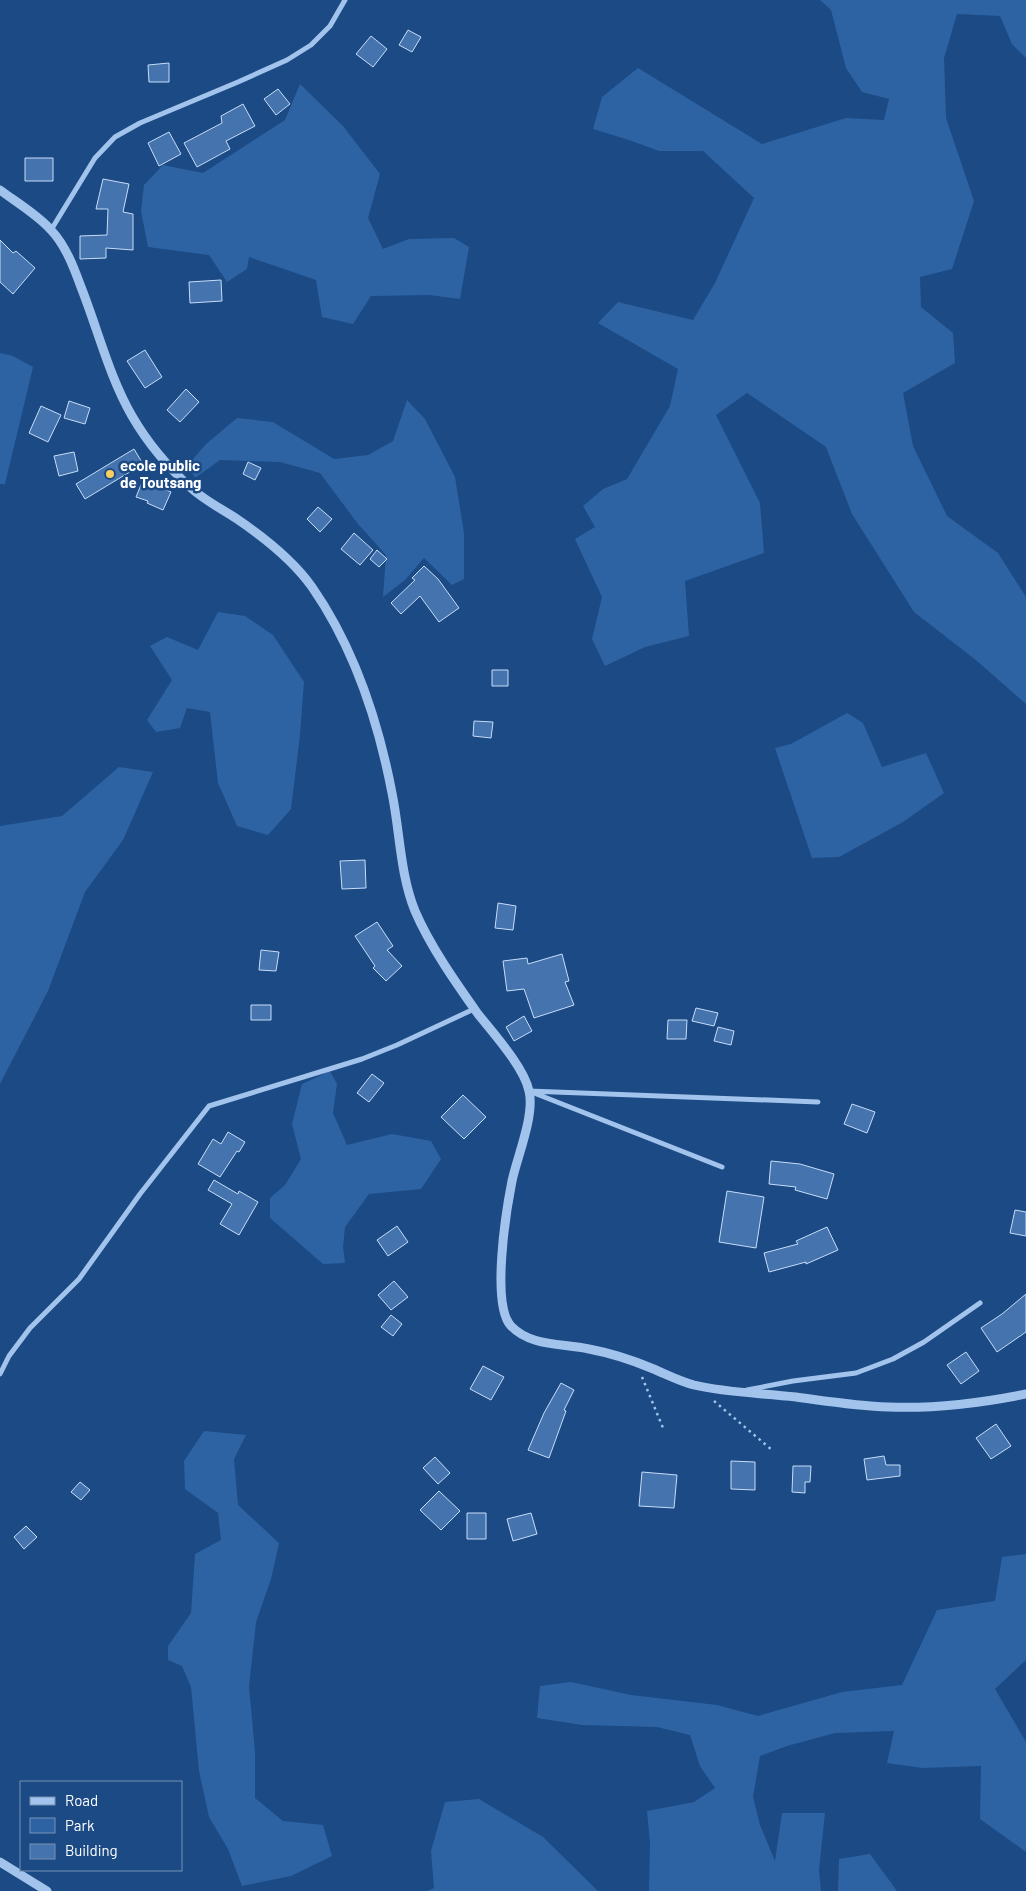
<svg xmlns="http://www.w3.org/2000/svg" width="1026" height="1891" font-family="Barlow,sans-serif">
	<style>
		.green { fill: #2e63a3 }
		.building { fill: #4473ae; stroke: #c7ddf8 }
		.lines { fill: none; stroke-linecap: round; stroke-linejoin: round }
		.path { stroke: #a2c3eb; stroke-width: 2.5; stroke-dasharray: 2.5 4; stroke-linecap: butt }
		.minor { stroke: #a2c3eb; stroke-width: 5 }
		.tertiary { stroke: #a2c3eb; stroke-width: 9 }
		.poi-dot { fill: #fcce5f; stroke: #1b4a85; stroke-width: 2 }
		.labels { text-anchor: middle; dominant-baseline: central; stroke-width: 5; stroke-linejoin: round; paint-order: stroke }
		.poi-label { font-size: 15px; font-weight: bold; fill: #fff; stroke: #1b4a85; text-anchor: start }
	</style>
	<rect width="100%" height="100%" fill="#1b4a85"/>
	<path class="green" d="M820,0H1026V58L1012,44L1000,16L957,14L944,58L946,118L974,201L952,269L920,277L921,307L953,333L955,363L903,393L913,446L947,516L998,553L1026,597V704L977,661L914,612L852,514L826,447L747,393L716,415L760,503L764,553L685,581L689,636L645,647L605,666L592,639L602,597L575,539L595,527L583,506L603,489L627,479L670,406L678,369L598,323L618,302L693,320L715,283L754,198L703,151H659L629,140L593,129L602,97L638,68L762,144L846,118L884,120L889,99L862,92L846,68L831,10Z
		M300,84L343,126L380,174L368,218L383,249L409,239L454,238L469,247L460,299L429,295L371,296L353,324L322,317L316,280L249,257L247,269L227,282L209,255L148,247L141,211L144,185L163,165L203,173L285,120Z
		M0,353L13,356L33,367L5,484H0Z
		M407,400L425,419L455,477L464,533V579L452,585L424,558L405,580L383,597L386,555L358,524L320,473L280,462L220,460L195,478L188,465L206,444L237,418L273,422L334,459L368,455L393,441Z
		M218,612L245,616L273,635L304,682L300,735L291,809L268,835L237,826L218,783L210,712L187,708L180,728L156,732L147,720L172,680L150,646L167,637L198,650Z
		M847,713L863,723L882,767L926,753L944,793L903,822L839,857L812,858L775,748L791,744Z
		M119,767L153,772L123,840L85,892L48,991L0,1084V826L62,816Z
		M330,1071L337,1084L333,1113L347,1145L392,1134L431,1141L441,1159L421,1189L369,1194L345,1227L343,1247L345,1263L323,1264L270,1218V1198L285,1185L301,1159L292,1124L302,1084Z
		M204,1431L246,1435L234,1459L238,1505L279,1543L271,1579L256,1622L249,1686L255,1752V1798L283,1821L323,1825L332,1856L291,1876L242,1886L228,1849L209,1817L199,1771L191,1687L182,1666L168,1660V1646L191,1613L195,1554L221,1540L218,1513L185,1489L184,1461Z
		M1026,1554V1660L995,1689L1026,1742V1852L980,1819L981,1766L922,1768L887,1763L894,1731L835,1733L787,1746L760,1756L753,1797L760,1825L775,1861L782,1813H825L819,1870L821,1891H649L650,1843L647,1811L694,1802L715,1788L700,1766L690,1735L657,1727L582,1725L537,1718L540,1686L571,1682L631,1695L717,1705L758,1716L842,1692L902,1685L937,1610L995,1601L1002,1557Z
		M479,1799L543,1837L598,1891H427L434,1888L431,1851L445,1802Z
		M870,1854L897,1891H838L839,1859Z"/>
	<path class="building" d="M408,30L421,37L412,52L399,45Z
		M371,36L387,49L373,67L356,54Z
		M169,63V82H149L148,65Z
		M278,89L290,104L276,115L264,99Z
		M243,104L255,126L226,141L230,149L197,167L184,143L222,123L221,116Z
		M169,132L181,154L159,166L148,143Z
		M25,158H53V181H25Z
		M103,179L129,184L123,212L133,214V250L106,248V258L80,259V236L107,235L108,209H96Z
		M0,240L13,253L16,251L35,268L13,294L0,282Z
		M221,280L222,301L190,303L189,282Z
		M145,350L162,377L145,388L127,361Z
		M186,389L199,402L180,422L167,410Z
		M69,401L90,408L85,424L64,418Z
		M41,406L61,415L48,442L29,433Z
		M134,449L143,464L85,499L76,484Z
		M74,452L78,471L59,476L54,456Z
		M248,462L261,468L255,480L243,474Z
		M143,480L171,492L163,510L147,503L148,501L136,497Z
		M318,507L332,519L320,532L307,519Z
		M354,533L373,550L360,565L341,549Z
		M377,550L387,559L379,567L370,559Z
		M424,566L438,579L459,608L439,622L420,596L401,614L391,603L415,580L412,578Z
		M492,670H508V686H492Z
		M474,721L493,722L491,738L473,736Z
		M365,860L366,888L342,889L340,861Z
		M498,903L516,906L513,930L495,928Z
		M377,922L393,946L387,950L402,966L386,981L373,968L375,966L355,936Z
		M261,950L279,952L276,971L259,970Z
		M562,954L569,981L565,982L574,1005L534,1018L524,989L507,991L503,961L527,958L528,964Z
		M251,1005H271V1020H251Z
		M696,1008L718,1013L714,1026L692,1021Z
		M524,1016L532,1031L514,1041L506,1027Z
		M668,1020H687L686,1039H667Z
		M718,1027L734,1031L731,1045L714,1041Z
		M372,1074L384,1083L369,1102L357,1093Z
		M463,1095L486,1117L464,1139L441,1117Z
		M852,1104L875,1112L867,1133L844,1124Z
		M228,1132L245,1142L239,1152L237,1151L220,1177L198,1164L213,1139L221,1144Z
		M771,1161L800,1164L834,1174L827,1199L795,1190L796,1187L769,1184Z
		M214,1180L238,1194L239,1191L258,1202L239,1235L220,1224L232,1204L208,1190Z
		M727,1191L764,1197L756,1248L719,1242Z
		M1015,1210L1026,1212V1236L1010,1233Z
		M397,1226L408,1242L388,1256L377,1240Z
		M827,1227L838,1250L806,1264V1262L769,1272L764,1253L798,1244L796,1241Z
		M394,1281L408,1297L391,1310L378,1295Z
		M1026,1294V1332L997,1352L981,1328L1002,1314Z
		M391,1315L402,1324L393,1336L381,1327Z
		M966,1352L979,1371L961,1384L947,1365Z
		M483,1366L504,1377L491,1400L470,1389Z
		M561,1383L574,1390L564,1410L566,1411L549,1458L528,1450L544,1413Z
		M996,1424L1011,1446L991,1459L976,1438Z
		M884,1456L886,1465H900V1476L867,1480L864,1459Z
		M435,1457L450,1473L438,1484L423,1468Z
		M731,1461L755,1462V1490L731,1489Z
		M793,1466H811L810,1482H805V1493L792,1492Z
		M642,1472L677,1475L674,1508L639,1506Z
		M80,1482L90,1490L81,1500L71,1492Z
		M439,1491L460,1511L441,1530L420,1510Z
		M467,1513H486V1539H467Z
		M531,1513L537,1534L513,1541L507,1519Z
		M26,1526L37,1537L24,1549L14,1537Z"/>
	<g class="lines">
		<path class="path" d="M642,1377L663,1428
			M714,1401L772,1450"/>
		<path class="minor" d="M51,230L95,158L115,137L140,123L238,82L287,60L311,45L330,26L345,0
			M722,1167L529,1091L818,1102
			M0,1374L9,1356L30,1328L79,1279L140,1194L209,1106L362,1059L397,1045L474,1009
			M747,1390L793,1381L856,1373L893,1359L924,1342L980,1303"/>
		<path class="tertiary" d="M0,190C16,202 38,215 51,230C66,246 74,268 81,287C98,330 109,376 132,416C147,442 169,468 191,488C204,500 222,509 237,519C265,538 293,560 312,587C355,649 378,720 392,793C400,832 400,874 415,911C430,946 456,983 478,1014C493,1033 524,1067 529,1091C535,1115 517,1157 512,1181C506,1211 491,1305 511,1326C531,1347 563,1343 589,1349C610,1353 632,1360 651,1368C666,1374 679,1381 694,1385C727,1393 762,1393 796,1397C826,1401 857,1406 888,1407C934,1409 981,1403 1026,1394
			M0,1862L47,1891"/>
	</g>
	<circle class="poi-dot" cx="110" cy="474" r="5"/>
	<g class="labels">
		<g class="poi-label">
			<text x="120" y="465">ecole public<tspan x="120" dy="17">de Toutsang</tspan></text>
		</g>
	</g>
	<rect x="20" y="1781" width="162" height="90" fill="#1b4a85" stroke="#7692b6"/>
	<rect x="30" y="1797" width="25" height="8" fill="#a2c3eb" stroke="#7692b6"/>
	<text x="65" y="1806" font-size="15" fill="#ffffff">Road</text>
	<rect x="30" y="1818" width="25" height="15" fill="#2e63a3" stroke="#7692b6"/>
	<text x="65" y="1831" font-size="15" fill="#ffffff">Park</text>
	<rect x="30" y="1844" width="25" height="15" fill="#4473ae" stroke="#7692b6"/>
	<text x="65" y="1856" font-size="15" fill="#ffffff">Building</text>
</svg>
